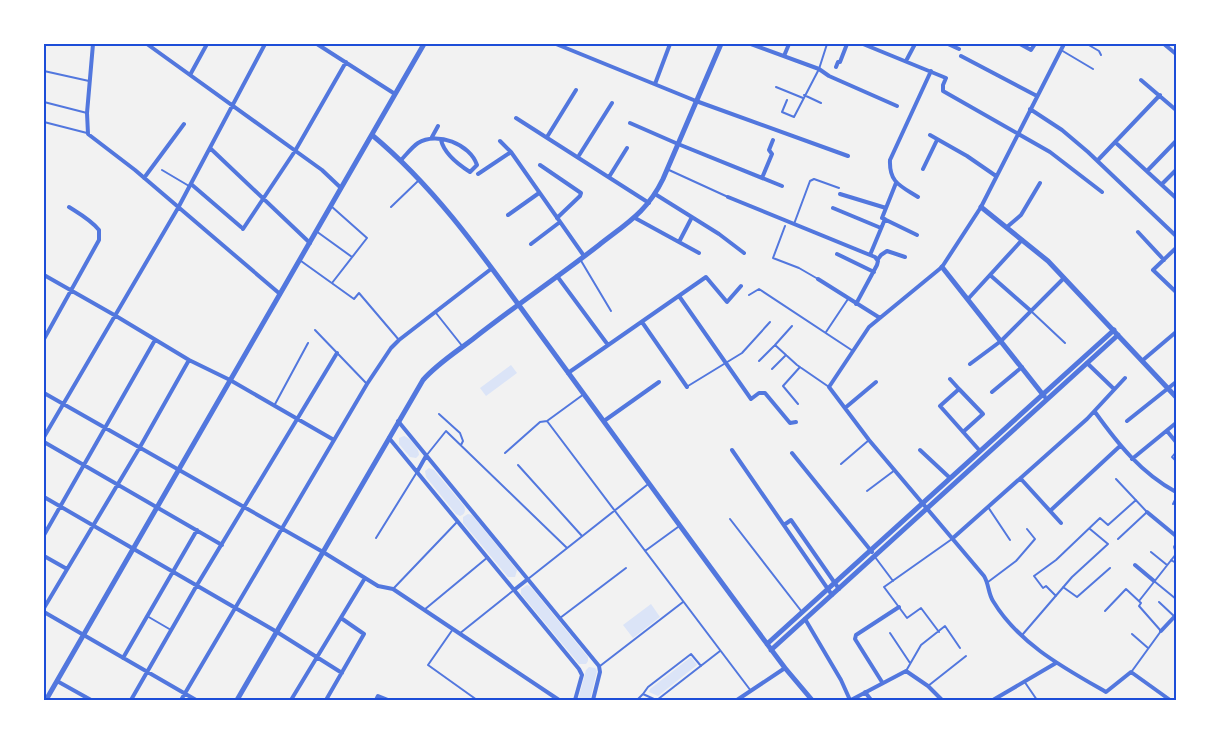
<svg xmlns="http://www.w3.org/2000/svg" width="1220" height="744" font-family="Overpass,sans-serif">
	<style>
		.green { fill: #dbe4f7 }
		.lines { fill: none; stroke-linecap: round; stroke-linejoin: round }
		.service { stroke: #5277de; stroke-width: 2 }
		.minor { stroke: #5277de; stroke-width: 4 }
		.tertiary { stroke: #5277de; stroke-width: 5 }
		.neatline { fill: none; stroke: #1d4ed8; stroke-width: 2 }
	</style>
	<rect width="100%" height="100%" fill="#f2f2f2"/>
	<path class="green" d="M511,365L517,373L486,396L480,388Z
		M404,436C410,438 419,448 419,455L416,458L410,457L399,444V438Z
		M429,468L434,470L464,506C466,511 465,514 460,516L456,514L426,477L425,471Z
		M468,514L472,515L517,570L515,577H508L463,523V517Z
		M527,585L530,586L588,657V661L586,664H579L521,594V589Z
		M651,604L660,617L633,638L623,625Z
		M691,657L697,665L658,696L649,692L650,689Z
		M589,667L595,668L597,671L590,700H578L586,670Z"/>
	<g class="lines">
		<path class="service" d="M1087,44L1099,51L1101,55
			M1061,50L1093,69
			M44,71L89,81
			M776,87L803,98
			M804,95L821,103
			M787,100L782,112L794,117L819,69L827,44
			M44,102L87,113
			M44,122L87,133
			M162,170L189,186
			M669,170L728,197
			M331,206L367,238L332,283
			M391,207L418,181
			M794,224L810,181L814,179L839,188
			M785,226L773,258L799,268L818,279
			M316,231L352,257
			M580,259L611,311
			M301,261L354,299L359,293L399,340
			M749,295L759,289L853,351
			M1032,312L1065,343
			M436,313L463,347
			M315,330L367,384
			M826,332L848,299
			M775,345L792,326
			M759,361L775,345L797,365L829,387
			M772,369L786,355
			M688,386L742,353L770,322
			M798,404L783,386L800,367
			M274,406L308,343
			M439,414L460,433L463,441L461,445
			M547,421L751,691
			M1176,452L1172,457L1176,461
			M505,453L540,422L547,421L584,394
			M426,456L446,431L567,548
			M841,464L869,440
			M518,465L582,536
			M1116,479L1147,512L1118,539
			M867,491L895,470
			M1173,504L1176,498
			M988,507L1010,540
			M730,519L802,612
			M376,538L417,472
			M1176,543L1174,547L1176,553
			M645,551L678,527
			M1151,552L1167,565
			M875,557L893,581
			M1171,560L1176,563
			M528,579L647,485
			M1154,581L1176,599
			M988,582L1016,561L1035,539L1027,529
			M1063,587L1077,597L1110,568
			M393,589L457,522
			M1056,596L1046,586L1043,588L1034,576L1056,560L1100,518L1108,525L1136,500
			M1139,601L1176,554
			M1159,602L1175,617
			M424,610L488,557
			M1105,611L1126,589L1141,603L1139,606L1161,631L1132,671
			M147,616L171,630
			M560,618L626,568
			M453,629L428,665L477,700
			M939,632L921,608L907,618L884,587L952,539
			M890,633L910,663
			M459,634L514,590
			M1023,634L1072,577L1108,544L1090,529
			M1132,634L1148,648
			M600,666L683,602
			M906,671L921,645L945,626L960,648
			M1024,681L1037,700
			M928,686L966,656
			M643,694L648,687L691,654L701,666
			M637,700L643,694L656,700
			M657,700L720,651"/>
		<path class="minor" d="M93,44L87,113L88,134L135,170L280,294
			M147,44L322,170L341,188
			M317,44L395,94
			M556,44L696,101L848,156
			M751,44L819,69L829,76L897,106
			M863,44L946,78L943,85V91L1050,152L1102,192
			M948,44L959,49
			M1020,44L1031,50L1035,44
			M1064,44L981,207L942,267L869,327L829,387L869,440L984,576C989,584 988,593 993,601C1019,644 1064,668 1106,692L1131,672L1170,700
			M1164,44L1176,54
			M784,56L789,44
			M961,56L1037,96
			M906,61L915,44
			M836,67L838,62H840L847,44
			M190,75L207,44
			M1141,80L1176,110
			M655,84L670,44
			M1030,109L1062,130L1088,152L1175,235
			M516,118L649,203
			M630,123L678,144L782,186
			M930,135L967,156L996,176
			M432,137L438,126
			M547,137L576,90
			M500,141L511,152L584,256
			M1115,142L1176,198
			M210,148L310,243
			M578,157L612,103
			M401,160C406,155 412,147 418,143C437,131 470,144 477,165L470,172C459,165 444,153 441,140
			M1098,160L1160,95
			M540,165L581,193L580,196L557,218
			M923,169L937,140
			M1147,171L1176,141
			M478,174L511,152
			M609,177L627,148
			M144,178L184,124
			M762,178L772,154L769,150L773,140
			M896,183L882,218L917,235
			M191,184L241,227
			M1162,184L1176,170
			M655,194L719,234L744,253
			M840,194L886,208
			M728,197L875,257L878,261L877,265L856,304
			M918,197C901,186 889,183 890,160L931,71
			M833,208L881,228
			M508,215L539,193
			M635,218L699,253
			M1007,227L1021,215L1040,183
			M243,229L295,151L346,62
			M1138,232L1164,260
			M679,242L692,217
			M531,244L560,222
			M1176,248L1153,270L1176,292
			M837,254L874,272
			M870,255L885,219
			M878,259L881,255L887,251L905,257
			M44,275L116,316L189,360L230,380L334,440
			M990,275L1031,311
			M557,276L608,345
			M818,279L880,318
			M679,296L751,399L759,393H765L790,423L796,422
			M968,299L1022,240
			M642,322L687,387
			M44,339L99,240V230C91,220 80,214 69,207
			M1143,360L1176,332
			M1087,363L1114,389
			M970,364L1001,341L1064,278
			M568,373L706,277L727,302L741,286
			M950,379L959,389
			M992,392L1022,367
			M44,393L323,552L378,586L393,589L559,700
			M845,408L876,382
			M1095,412C1118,444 1141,473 1176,492
			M398,421L599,666L600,672L593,700
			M604,421L659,382
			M1127,421L1176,382
			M1167,431L1176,442
			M963,432L983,414L959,389L940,406L980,451
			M44,437L178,208L265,44
			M389,438L579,669L582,675L575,700
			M44,442L222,545
			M732,450L832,595
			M920,450L950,478
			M792,453L872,552
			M1132,459L1176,423
			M417,472L426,456
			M1021,479L1061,523
			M44,497L277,632L342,673
			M1050,511L1120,446
			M1147,512L1176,536
			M784,525L791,520L839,589
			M44,535L155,340
			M953,538L1087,419L1125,378
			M44,556L67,569
			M1135,565L1154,581
			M514,590L528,579
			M44,608L140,447L189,360
			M44,612L196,700
			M805,619L841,680L850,700
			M1161,631L1176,615
			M123,658L197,530
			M57,681L91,700
			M882,682L855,639L856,635L899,607
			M865,692L871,700
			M131,700L197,585L337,353
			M181,700L367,384L391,348L399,340L491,269
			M291,700L365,578
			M326,700L364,634L341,618
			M376,700L378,696L388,700
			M737,700L785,668
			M851,700L906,671L928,686L942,700
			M993,700L1056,663"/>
		<path class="tertiary" d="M372,135C442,193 494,272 548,345C627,453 705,561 785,668L812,700
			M981,207L1048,261L1176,397
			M942,267L1044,396
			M767,644L1114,330
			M771,650L1118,335
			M46,700L424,44
			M237,700L423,380C437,364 456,352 473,339C515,306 558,277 599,245C627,223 647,212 663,179L721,44"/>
	</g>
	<rect width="1220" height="744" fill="none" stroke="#ffffff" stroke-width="90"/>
	<rect x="45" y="45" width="1130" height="654" class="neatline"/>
</svg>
